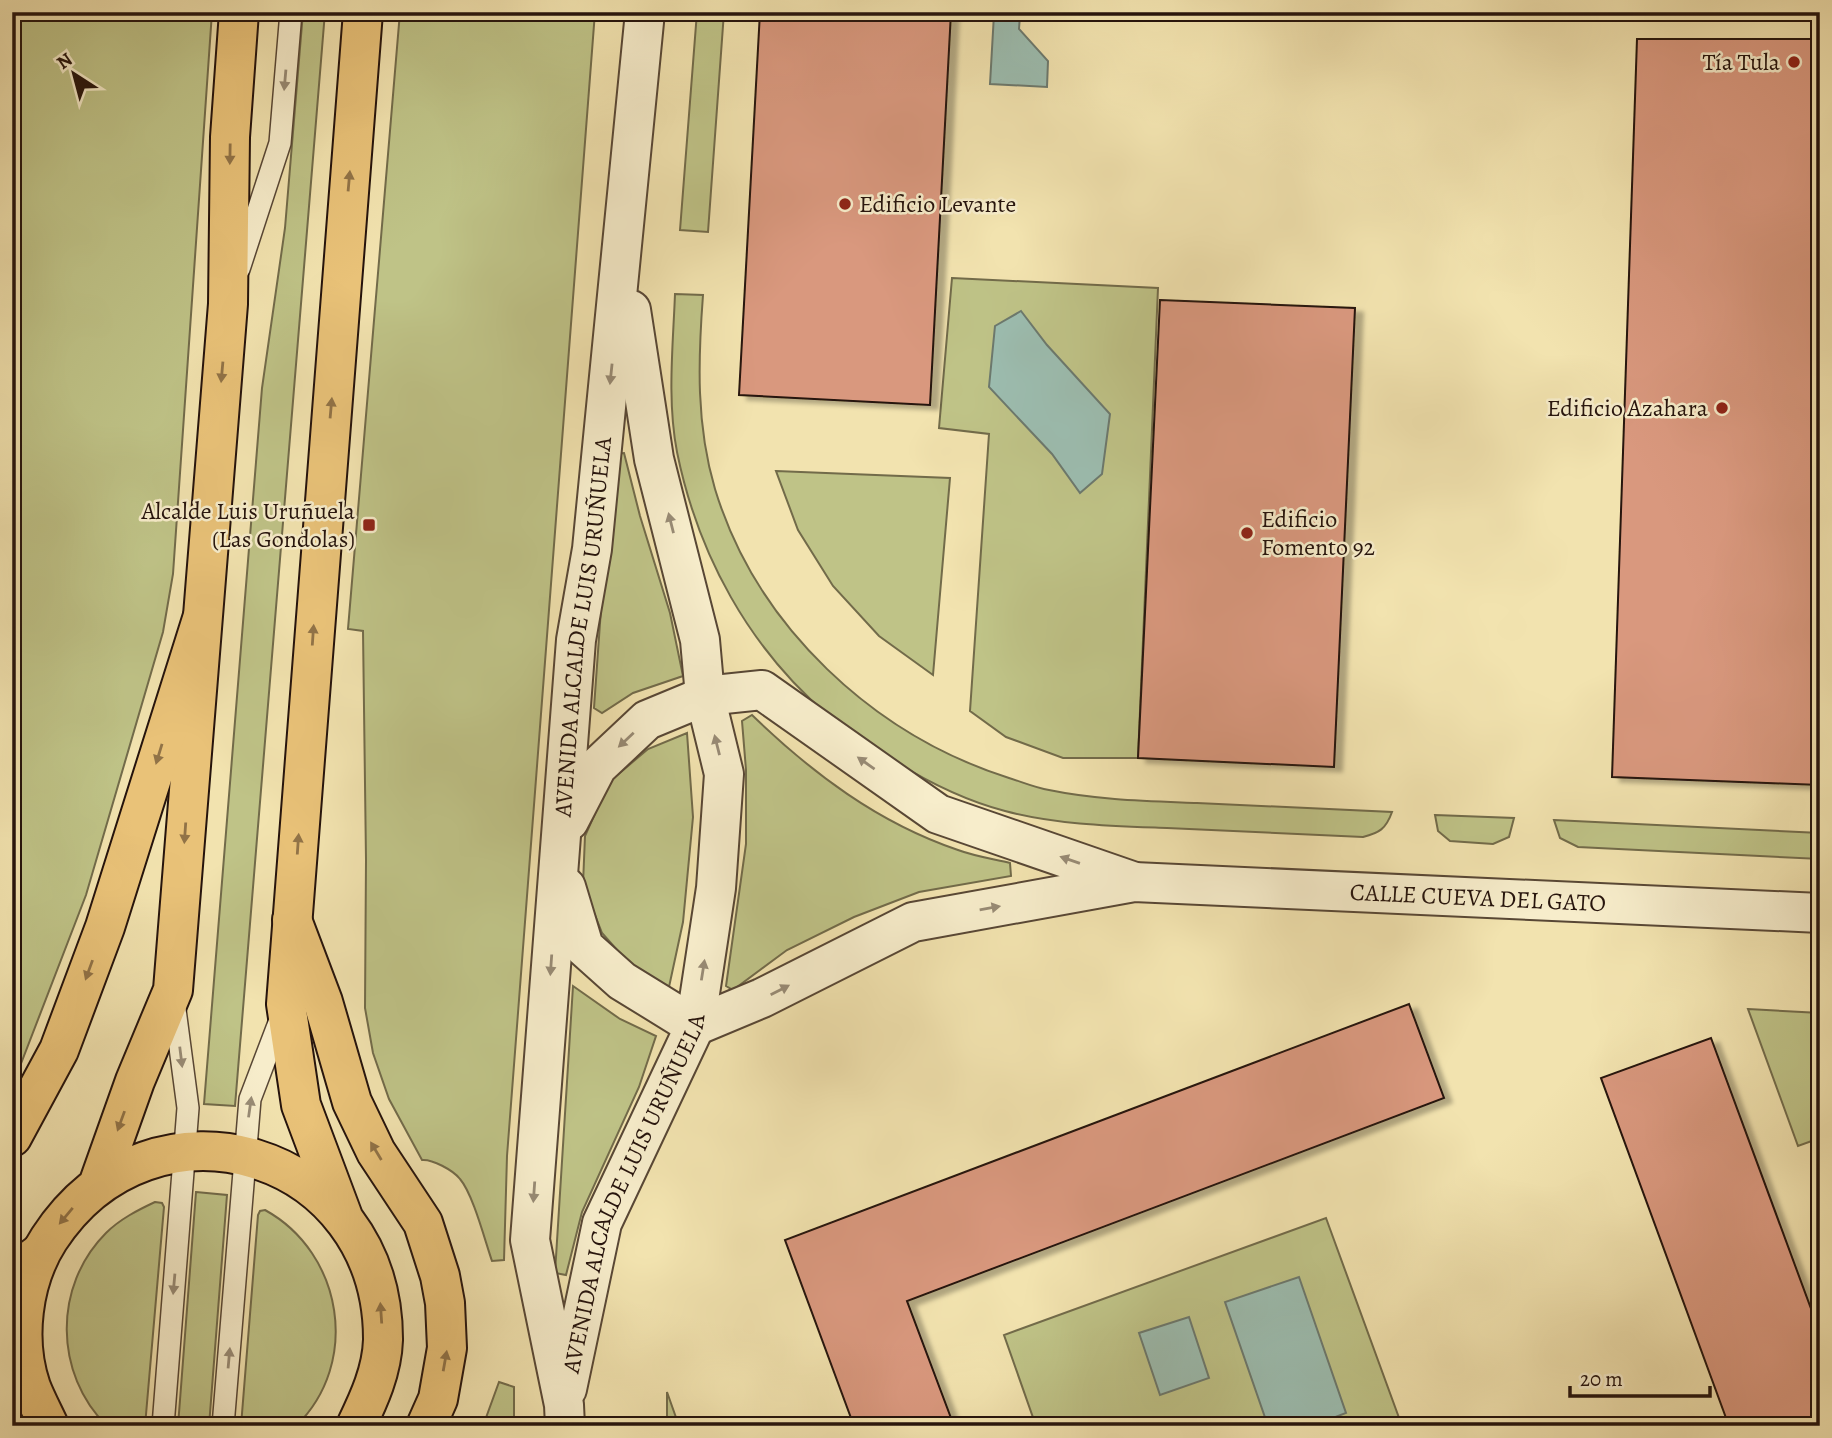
<svg xmlns="http://www.w3.org/2000/svg" width="1832" height="1438" font-family="Alegreya,serif">
	<style>
		.green { fill: #bfc387; stroke: #726b4a; stroke-width: 2 }
		.water { fill: #9cbdb0; stroke: #6c796e; stroke-width: 2 }
		.building { fill: #d9987e; stroke: #25130c; stroke-width: 2; filter: url(#shadow) }
		.lines { fill: none; stroke-linecap: round; stroke-linejoin: round }
		.service-casing { stroke: #584735; stroke-width: 24 }
		.minor-casing { stroke: #584735; stroke-width: 42 }
		.primary-casing { stroke: #25130c; stroke-width: 42 }
		.motorway-casing { stroke: #25130c; stroke-width: 42 }
		.service { stroke: #f7edcb; stroke-width: 21 }
		.minor { stroke: #f7edcb; stroke-width: 38 }
		.primary { stroke: #e9c278; stroke-width: 38 }
		.motorway { stroke: #e9c278; stroke-width: 38 }
		.oneway { fill: #988b75 }
		.oneway2 { fill: #917347 }
		.poi-dot { fill: #8f2418; stroke: #f7edcb; stroke-width: 2.5 }
		.labels { text-anchor: middle; dominant-baseline: central; stroke-width: 5; stroke-linejoin: round; paint-order: stroke }
		.poi-label { font-size: 24px; fill: #25130c; stroke: #f7edcb; text-anchor: end }
		.street-label { font-size: 24px; fill: #25130c; stroke: #f7edcb }
	</style>
	<defs>
		<filter id="shadow"><feDropShadow dx="8" dy="4.5" stdDeviation="2" flood-color="#0004"/></filter>
	</defs>
	<rect width="100%" height="100%" fill="#f2e3af"/>
	<filter id="stains"><feTurbulence type="fractalNoise" baseFrequency=".00286" numOctaves="4"/><feColorMatrix values="0 0 0 0 .2 0 0 0 0 .09 0 0 0 0 .02 0 0 0 .5 -.17"/></filter>
	<radialGradient id="worn" r=".72"><stop offset=".6" stop-color="#630" stop-opacity="0"/><stop offset="1" stop-color="#630" stop-opacity=".3"/></radialGradient>
	<path class="green" d="M12,12H212L173,574L163,632L86,895L12,1087Z
		M303,12H325L235,1106L204,1104L262,388L285,228Z
		M400,12H595L507,1156L504,1260L492,1261C485,1241 473,1194 460,1179C453,1170 432,1159 422,1160L389,1099L373,1053L365,1008L366,860L363,631L348,629Z
		M697,12H724L708,232L680,230Z
		M952,278L1158,288L1138,758H1063L1006,737L970,711L989,434L939,428Z
		M675,294L703,295C698,361 696,425 715,489C757,627 874,735 1009,778C1022,782 1036,788 1049,790C1097,800 1148,801 1197,803C1262,806 1327,809 1392,812C1386,829 1379,833 1363,837C1298,834 1233,831 1167,828C1113,826 1058,825 1005,811C959,799 916,776 877,750C861,739 844,729 829,716C749,648 698,555 677,452C667,400 673,346 675,294Z
		M624,453L640,516L670,613L683,676L633,693L602,713L594,708L612,454Z
		M776,471L950,478L933,675L879,636L833,586L798,530Z
		M752,715C812,773 878,823 958,850C974,856 993,859 1010,863L1011,876L919,892L854,917L787,950L733,990L726,986L746,844V770L742,721Z
		M687,733L693,817L683,922L669,987L633,968L602,933L583,884L585,836L609,782L648,749Z
		M1435,815L1514,818L1509,837L1493,844L1450,841L1438,831Z
		M1554,820L1820,833V859L1578,847L1560,838Z
		M573,986L620,1019L656,1036L639,1087L582,1212L566,1275L555,1273Z
		M1748,1009L1820,1013V1138L1798,1146Z
		M196,1192L227,1195L209,1426H178Z
		M155,1202L162,1203L164,1207L145,1426H107C54,1374 53,1286 106,1233C120,1219 138,1210 155,1202Z
		M265,1210C343,1253 361,1363 296,1426H241L258,1215L260,1211Z
		M1326,1218L1402,1426H1036L1004,1335Z
		M499,1382L514,1387V1426H483Z
		M667,1392L679,1426H667Z"/>
	<path class="water" d="M994,14L1020,15L1019,29L1048,61L1047,87L990,84Z
		M1021,311L1047,345L1110,414L1102,474L1080,493L1052,454L989,387L995,326Z
		M1299,1277L1346,1413L1312,1426H1268L1225,1302Z
		M1189,1317L1209,1378L1160,1395L1139,1333Z"/>
	<path class="building" d="M760,12H951L930,405L739,395Z
		M1637,39H1820V785L1612,777Z
		M1160,300L1355,308L1334,767L1138,758Z
		M1409,1004L1444,1098L907,1301L954,1426H854L785,1240Z
		M1711,1038L1820,1333V1426H1729L1601,1078Z"/>
	<g class="lines">
		<defs>
			<path id="service" d="M239,269L280,143L291,12
				M163,1426L188,1108L174,1002
				M223,1426L250,1099L282,1015"/>
			<g id="minor">
				<path d="M569,821L597,767L647,720L705,696L762,690L938,814L1132,881"/>
				<path id="s1" d="M566,887L584,947L622,981L695,1026L762,998L913,922L1134,882L1820,913"/>
				<path id="s2" d="M567,1389L602,1223L695,1026L716,888L724,774L705,696L700,640L654,459L631,310"/>
				<path id="s3" d="M565,1426L564,1405L530,1240L576,640L592,549L645,12"/>
			</g>
			<path id="primary" d="M98,1185L135,1081L173,990L228,304L230,137L239,12
				M343,1217L301,1105L286,1004L363,12
				M49,1426C43,1413 36,1400 31,1387C15,1340 22,1281 49,1239C153,1080 384,1151 383,1340C382,1371 369,1399 356,1426"/>
			<path id="motorway" d="M292,920L323,1002L352,1102L376,1152L423,1223L440,1276L445,1303L447,1348L438,1399L426,1426
				M12,1137L59,1050L105,927L202,619
				M12,1274L40,1253"/>
		</defs>
		<use href="#service" class="service-casing"/>
		<use href="#minor" class="minor-casing"/>
		<use href="#primary" class="primary-casing"/>
		<use href="#motorway" class="motorway-casing"/>
		<use href="#service" class="service"/>
		<use href="#minor" class="minor"/>
		<use href="#primary" class="primary"/>
		<use href="#motorway" class="motorway"/>
	</g>
	<defs><path id="oneway-solid" d="M-6-.8H1V-3.2L6.5 0L1 3.2V.8H-6Z" transform="scale(1.75)"/></defs>
	<g class="oneway">
		<use href="#oneway-solid" transform="translate(285 80) rotate(95)"/>
		<use href="#oneway-solid" transform="translate(611 374) rotate(96)"/>
		<use href="#oneway-solid" transform="translate(671 523) rotate(-104)"/>
		<use href="#oneway-solid" transform="translate(626 740) rotate(137)"/>
		<use href="#oneway-solid" transform="translate(717 745) rotate(-104)"/>
		<use href="#oneway-solid" transform="translate(866 763) rotate(-145)"/>
		<use href="#oneway-solid" transform="translate(1070 860) rotate(-161)"/>
		<use href="#oneway-solid" transform="translate(990 908) rotate(-10)"/>
		<use href="#oneway-solid" transform="translate(551 965) rotate(94)"/>
		<use href="#oneway-solid" transform="translate(703 970) rotate(-81)"/>
		<use href="#oneway-solid" transform="translate(780 990) rotate(-27)"/>
		<use href="#oneway-solid" transform="translate(181 1057) rotate(83)"/>
		<use href="#oneway-solid" transform="translate(250 1107) rotate(-82)"/>
		<use href="#oneway-solid" transform="translate(534 1192) rotate(94)"/>
		<use href="#oneway-solid" transform="translate(174 1284) rotate(95)"/>
		<use href="#oneway-solid" transform="translate(229 1358) rotate(-85)"/>
	</g>
	<g class="oneway2">
		<use href="#oneway-solid" transform="translate(230 154) rotate(91)"/>
		<use href="#oneway-solid" transform="translate(349 181) rotate(-85)"/>
		<use href="#oneway-solid" transform="translate(222 372) rotate(95)"/>
		<use href="#oneway-solid" transform="translate(331 408) rotate(-85)"/>
		<use href="#oneway-solid" transform="translate(313 635) rotate(-86)"/>
		<use href="#oneway-solid" transform="translate(159 754) rotate(107)"/>
		<use href="#oneway-solid" transform="translate(185 833) rotate(94)"/>
		<use href="#oneway-solid" transform="translate(298 844) rotate(-86)"/>
		<use href="#oneway-solid" transform="translate(89 970) rotate(110)"/>
		<use href="#oneway-solid" transform="translate(121 1121) rotate(110)"/>
		<use href="#oneway-solid" transform="translate(376 1151) rotate(-121)"/>
		<use href="#oneway-solid" transform="translate(66 1216) rotate(130)"/>
		<use href="#oneway-solid" transform="translate(381 1313) rotate(-94)"/>
		<use href="#oneway-solid" transform="translate(445 1361) rotate(-80)"/>
	</g>
	<g class="poi-dot">
		<circle cx="1794" cy="62" r="7"/>
		<circle cx="845" cy="204" r="7"/>
		<circle cx="1722" cy="408" r="7"/>
		<rect x="362" y="518" width="14" height="14" rx="3.5"/>
		<circle cx="1247" cy="533" r="7"/>
	</g>
	<g class="labels">
		<g class="poi-label">
			<text x="1780" y="62">Tía Tula</text>
			<text x="859" y="204" text-anchor="start">Edificio Levante</text>
			<text x="1708" y="408">Edificio Azahara</text>
			<text x="355" y="511">Alcalde Luis Uruñuela<tspan x="355" dy="28">(Las Gondolas)</tspan></text>
			<text x="1261" y="519" text-anchor="start">Edificio<tspan x="1261" dy="28">Fomento 92</tspan></text>
		</g>
		<g class="street-label">
			<text stroke="none"><textPath href="#s3" startOffset="805">AVENIDA ALCALDE LUIS URUÑUELA</textPath></text>
			<text stroke="none"><textPath href="#s1" startOffset="1010">CALLE CUEVA DEL GATO</textPath></text>
			<text stroke="none"><textPath href="#s2" startOffset="208">AVENIDA ALCALDE LUIS URUÑUELA</textPath></text>
		</g>
	</g>
	<rect width="1832" height="1438" fill="none" stroke="#f2e3af" stroke-width="42"/>
	<rect x="14" y="14" width="1804" height="1410" fill="none" stroke="#25130c" stroke-width="3.5"/>
	<rect x="21" y="21" width="1790" height="1396" fill="none" stroke="#25130c" stroke-width="2"/>
	<g transform="translate(74 74) rotate(324)" stroke="#f7edcb" stroke-width="5" paint-order="stroke">
	<path d="M0-5L12 26L0 18L-12 26Z" fill="#25130c"/>
	<text y="-10" font-size="19" font-weight="bold" text-anchor="middle" fill="#25130c">N</text>
	</g>
	<path d="M1570 1386v10h140v-10" fill="none" stroke="#25130c" stroke-width="3.5"/>
	<text x="1580" y="1386" font-size="21" fill="#25130c" stroke="#f7edcb" stroke-width="5" paint-order="stroke">20 m</text>
	<rect width="100%" height="100%" filter="url(#stains)"/>
	<rect width="100%" height="100%" fill="url(#worn)"/>
</svg>
